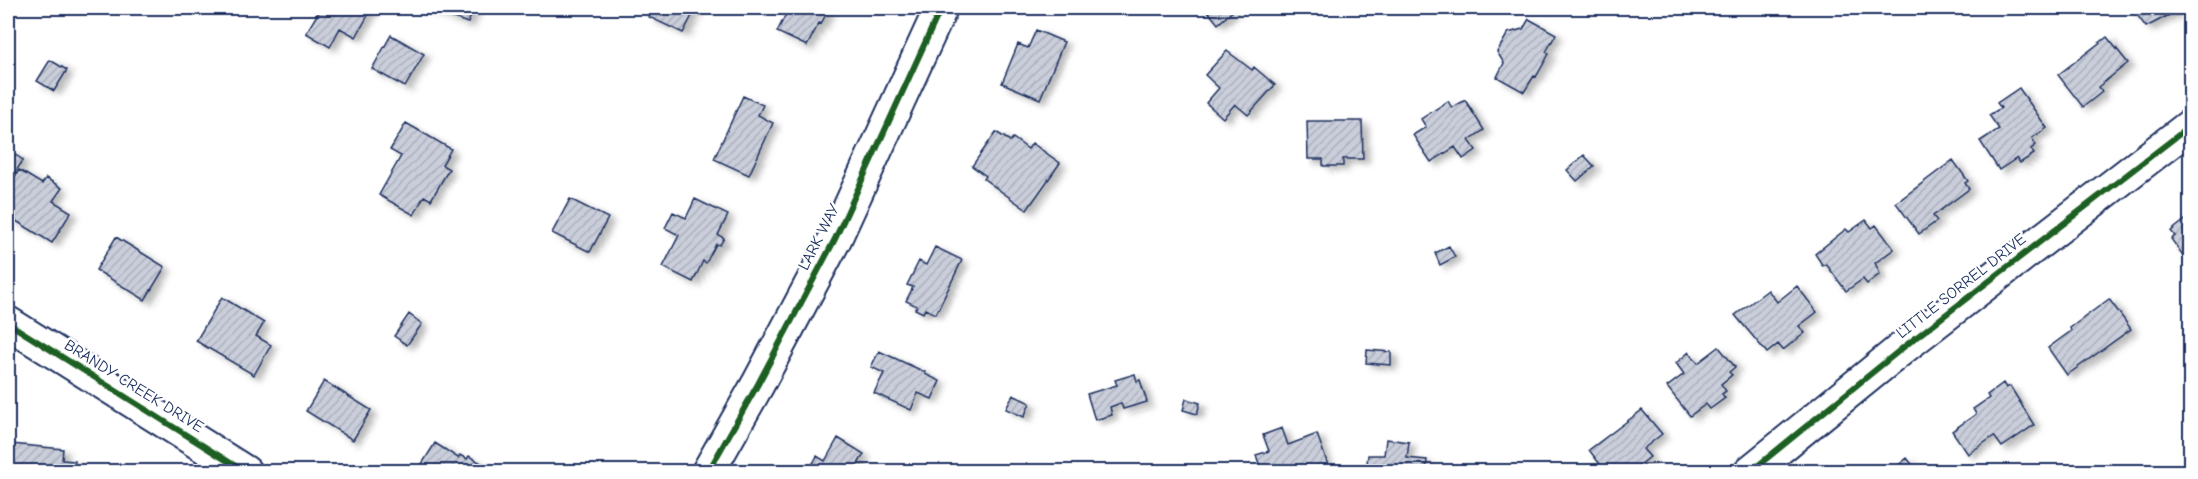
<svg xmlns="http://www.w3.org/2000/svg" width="2198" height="479" font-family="'Comic Neue',sans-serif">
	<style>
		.building { fill: url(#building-hatch); stroke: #1b2f5e; stroke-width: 1.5; filter: url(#shadow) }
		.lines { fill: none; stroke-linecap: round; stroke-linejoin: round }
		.street-casing { stroke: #1b2f5e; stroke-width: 36 }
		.street { stroke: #fff; stroke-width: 32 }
		.cycleway-casing { stroke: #fff; stroke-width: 10 }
		.cycleway { stroke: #1b5e20; stroke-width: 6 }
		.labels { text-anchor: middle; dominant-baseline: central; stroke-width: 5; stroke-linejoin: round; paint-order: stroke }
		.street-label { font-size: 16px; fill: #1b2f5e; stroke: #fff }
	</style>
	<defs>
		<pattern id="building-hatch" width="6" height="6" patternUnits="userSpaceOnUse" patternTransform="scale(1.5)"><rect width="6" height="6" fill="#caceda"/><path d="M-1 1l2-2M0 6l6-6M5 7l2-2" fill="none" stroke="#adb1be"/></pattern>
		<filter id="shadow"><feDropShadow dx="6" dy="4" stdDeviation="3" flood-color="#0004"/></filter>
	</defs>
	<rect width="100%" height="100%" fill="#fff"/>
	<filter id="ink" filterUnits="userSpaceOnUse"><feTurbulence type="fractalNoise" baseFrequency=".0167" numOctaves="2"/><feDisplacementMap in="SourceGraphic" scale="12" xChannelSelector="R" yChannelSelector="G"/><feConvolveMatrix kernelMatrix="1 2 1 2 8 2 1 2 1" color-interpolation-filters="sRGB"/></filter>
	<g filter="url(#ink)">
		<path class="building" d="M321,8H372L356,37L340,28L330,47L306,33Z
			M424,8H474L468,23Z
			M653,8H696L683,33L649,17Z
			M789,8H829L821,24L819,23L807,46L777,32Z
			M1207,8H1232L1234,10L1218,24L1206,9Z
			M2130,8H2180L2181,9L2146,27L2135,12L2133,13Z
			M1529,19L1556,34L1546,52L1549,54L1536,77L1534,76L1524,92L1497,77L1504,63L1497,52L1508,33L1523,29Z
			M1036,30L1064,42L1040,99L1002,83L1018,44L1028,48Z
			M391,35L424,54L405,87L372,69Z
			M2107,37L2128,63L2098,87L2102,92L2083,107L2058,75Z
			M1227,51L1252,70L1254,67L1275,85L1248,115L1235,104L1223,118L1206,103L1219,88L1205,75Z
			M50,60L67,70L54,91L37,81Z
			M2019,88L2047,128L2032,138L2036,145L2031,149L2034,154L2020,163L2017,158L1999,170L1980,141L1999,129L1989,115L2001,108L1997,103Z
			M743,96L763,105L758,115L773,123L749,175L714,159Z
			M1465,100L1484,130L1469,140L1476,150L1463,159L1455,147L1431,162L1413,135L1426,127L1421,119L1448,101L1452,108Z
			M1307,121H1362L1363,159H1343V166H1323V159H1308Z
			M406,123L451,149L442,165L449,169L431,200L424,196L414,215L379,195L401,156L390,150Z
			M996,132L1010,141L1013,138L1028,149L1032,143L1060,163L1027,210L984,179L986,176L972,166Z
			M8,150L23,160L8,184Z
			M1584,155L1594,166L1577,181L1567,170Z
			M1953,160L1968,181L1965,183L1969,189L1933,216L1937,221L1919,234L1896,203Z
			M19,170L42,184L46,178L62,188L53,201L71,212L52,243L8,216V188Z
			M570,199L608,218L590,252L552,233Z
			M695,199L728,215L718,235L724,238L720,245L716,244L706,263L703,261L693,282L663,267L679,235L665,228L673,212L686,218Z
			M2190,216V265L2171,239L2175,236L2171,231Z
			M1866,220L1872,228L1876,225L1894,249L1875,263L1880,274L1867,284L1863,279L1846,291L1826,264L1823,266L1815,254L1846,229L1849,232Z
			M116,237L165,267L145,300L96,270Z
			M1449,246L1455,257L1440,265L1435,253Z
			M935,247L962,260L936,314L925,309L923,313L915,309L917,306L906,301L913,287L907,285L919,261L926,265Z
			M1797,286L1817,312L1799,326L1805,333L1783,350L1778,344L1767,353L1735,315L1768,290L1777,302Z
			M222,297L264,323L256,336L271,345L254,375L196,341Z
			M2109,299L2131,329L2067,375L2048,348L2071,331L2070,328Z
			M409,314L422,324L407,345L394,336Z
			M1719,347L1735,367L1729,372L1732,375L1721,384L1726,391L1722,394L1725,398L1710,409L1706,404L1690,416L1667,387L1684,374L1676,363L1689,352L1698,363Z
			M1367,350L1391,352V365L1366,363Z
			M879,351L925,372V374L940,381L932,399L918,393L911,410L874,393L884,373L871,367Z
			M1135,374L1137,381L1140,380L1147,402L1123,409L1121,403L1110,407L1112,415L1095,420L1087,394L1117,385L1115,380Z
			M324,381L371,410L353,440L306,411Z
			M2003,383L2006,388L2010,386L2034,425L2002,447L1994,436L1968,454L1952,431L1976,414L1973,409L1989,398L1987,395Z
			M1013,395L1030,403L1024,417L1006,409Z
			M1186,399L1200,403L1197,414L1183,410Z
			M1642,410L1662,434L1643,449L1650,457L1631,472H1624L1621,467L1615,472H1606L1589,450Z
			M1282,428L1288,445L1317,434L1328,465L1309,472H1262L1256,455L1269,451L1263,435Z
			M838,438L864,454L855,469L859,472H808L817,456L825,461Z
			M1386,439L1409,442L1407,458L1427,460L1426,472H1366L1368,455H1384Z
			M435,443L458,458L460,455L467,459L469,456L483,464L479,472H417Z
			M11,444L63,449L62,460L75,461L74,472H9Z
			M1907,458L1918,472H1890Z"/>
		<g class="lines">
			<defs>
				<path id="street" d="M8,323L245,472
					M708,472L758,384L835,239L941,8
					M1750,472L1905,346L2190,126"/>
			</defs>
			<use href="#street" class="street-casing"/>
			<use href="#street" class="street"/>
			<defs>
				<path id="cycleway" d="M8,323L245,472
					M708,472L758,384L835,239L941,8
					M1750,472L1905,346L2190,126"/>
			</defs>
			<use href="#cycleway" class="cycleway-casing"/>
			<use href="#cycleway" class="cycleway"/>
		</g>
	</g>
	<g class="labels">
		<g class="street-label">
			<text transform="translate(819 237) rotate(-63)">LARK WAY</text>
			<text transform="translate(1961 286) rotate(-38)">LITTLE SORREL DRIVE</text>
			<text transform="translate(134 386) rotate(32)">BRANDY CREEK DRIVE</text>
		</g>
	</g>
	<rect width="2198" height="479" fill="none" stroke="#fff" stroke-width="30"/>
	<rect x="15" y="15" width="2168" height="449" fill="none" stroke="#1b2f5e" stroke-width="2" filter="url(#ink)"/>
</svg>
